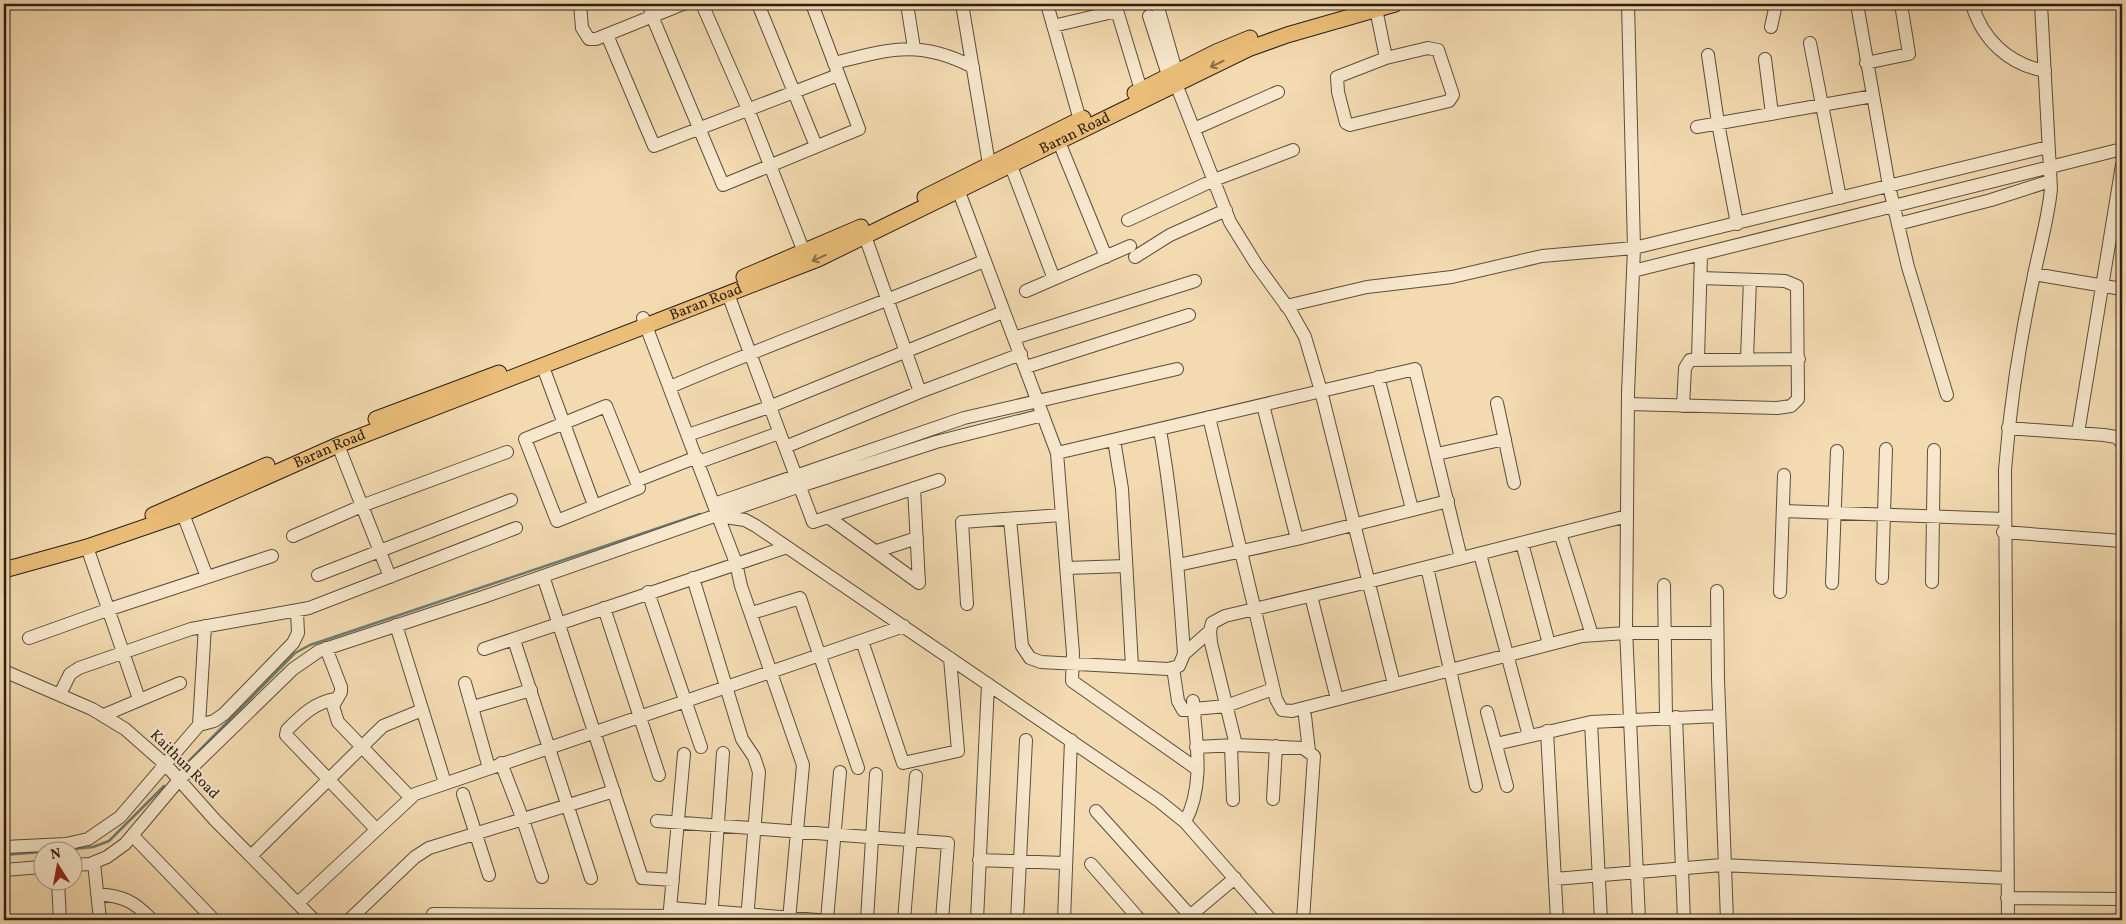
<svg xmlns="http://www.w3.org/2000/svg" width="2126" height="924" font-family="Vollkorn,serif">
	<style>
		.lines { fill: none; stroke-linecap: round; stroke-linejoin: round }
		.stream { stroke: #6e7c72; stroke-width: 2.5 }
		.minor-casing { stroke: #5d4d3d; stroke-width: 14 }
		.major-casing { stroke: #2b1e17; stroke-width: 17 }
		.minor { stroke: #f7e7cc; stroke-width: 12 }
		.major { stroke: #eabd78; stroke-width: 15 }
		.oneway { stroke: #8a6e48 }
		.labels { text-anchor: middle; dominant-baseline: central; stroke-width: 4; stroke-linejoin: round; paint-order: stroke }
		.street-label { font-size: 15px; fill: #2b1e17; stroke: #f7e7cc }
	</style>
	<rect width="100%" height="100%" fill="#f3dab0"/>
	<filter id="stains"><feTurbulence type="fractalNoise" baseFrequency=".004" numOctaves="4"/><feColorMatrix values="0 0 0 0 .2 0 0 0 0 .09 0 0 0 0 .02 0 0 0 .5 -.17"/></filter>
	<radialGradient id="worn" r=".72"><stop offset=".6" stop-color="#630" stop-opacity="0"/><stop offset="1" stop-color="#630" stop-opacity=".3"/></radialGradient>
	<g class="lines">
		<path class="stream" d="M184,766L295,653L310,645L700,514
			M55,851L93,847L109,841L164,786
			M4,855L42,852"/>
		<defs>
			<path id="minor" d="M580,4L582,28L589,39H596L683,4
				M649,4L652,16L723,185L859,129L812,4
				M702,4L748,109L804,252
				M758,4L816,146
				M907,4L914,48
				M962,4L989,164
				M1047,4L1080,120
				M1115,4L1141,90
				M1157,4L1176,71
				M1628,4L1634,248L1628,393L1626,629L1639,920
				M1857,4L1889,186L1908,267L1947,395
				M1972,4C1982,39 2008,64 2045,71
				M1376,9L1386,58L1428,48L1438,50L1453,95L1449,101L1350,125L1346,123L1338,92L1337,77L1386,58
				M1149,16L1168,75
				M1053,26L1117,11
				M1771,27L1776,4
				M607,35L654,146L838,75
				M1810,43L1840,198
				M1708,55L1718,123L1737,224
				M1765,59L1772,114
				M834,63C890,49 919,39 973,67
				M1866,63L1909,54L1901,4
				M1176,84L1230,222L1256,264L1291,312L1305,337L1321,391L1394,684
				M1697,127L1873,96
				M1194,129L1278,92
				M1059,142L1106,257
				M1011,166L1054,279
				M959,192L1057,453L1073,653L1072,681L1197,769
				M1128,220L1214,180L1293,150
				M1898,224L1991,200L2050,181
				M865,236L920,392L1021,354
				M1135,257L1170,235L1226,210
				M1633,271L2122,149
				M2034,274L2122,289
				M1026,291L1130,246
				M728,294L813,522L939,480
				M1286,306L1367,287L1452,277L1542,256L1634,248L2048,147
				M643,318L718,516L745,520L756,526L1159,801L1185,822L1271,920
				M1014,338L1195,281
				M1698,358L1701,255
				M1747,358L1750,280
				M543,367L594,505
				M1026,367L1189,315
				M1378,377L1412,509
				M670,387C774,342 880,304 984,261
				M1497,403L1514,483
				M1628,404L1777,408L1791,406L1798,399L1797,286L1785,281L1701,278
				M1263,405L1297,539
				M606,406L639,488L557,521L525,439Z
				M1683,406L1685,368L1690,360L1799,359
				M1209,417L1276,699L1282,710L1292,711L1582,636L1626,633H1717
				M2008,428L2104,435L2116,437L2122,443
				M2078,433L2122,165
				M688,435L769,407L1003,312
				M1114,440L1122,489L1132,666
				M338,445L390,577
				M785,447L920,392
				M1057,453L1415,369L1461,558
				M1437,454L1505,439
				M699,462L779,433
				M636,481L697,457
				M714,504L964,418L1177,369
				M1783,511L2004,519
				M183,514L207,577
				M718,516L736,563L741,586L803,765L789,920
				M828,517L919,583L914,488
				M1010,519L1022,646L1030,658L1041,662L1168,669L1179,666L1184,654C1179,579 1173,504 1160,430
				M2003,532L2122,541
				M1560,533L1592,635
				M293,536L364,505L507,452
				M1522,543L1549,644
				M87,547L139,699
				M877,551L917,538
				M1480,554L1529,736
				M1178,565L1297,539L1448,501
				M1427,567L1476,786
				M1067,568L1126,566
				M318,575L511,500
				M543,576L642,878L673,880
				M693,578L742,739L754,757L759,772L747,920
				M1882,578L1886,449
				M1932,582L1934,450
				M1832,583L1837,451
				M1664,585L1666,717
				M1717,591L1718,679L1727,920
				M648,592L701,747
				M1780,592L1784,475
				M1311,596L1337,699
				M967,604L962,522L1062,515
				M604,608L659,775
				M752,613L800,598L858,768
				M396,625L445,783
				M29,638L110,609L272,556
				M514,640L591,878
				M862,641L903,763L958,751L950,658
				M326,648L341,687V692L333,706L338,722L410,797
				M484,649L787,547
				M1184,654L1210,631
				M1173,668L1178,701L1183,710L1226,706L1273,689
				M4,671L92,709L125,729L166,765L215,820L314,920
				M465,683L489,768
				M60,694L70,674L79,668L191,629L309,608L516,528
				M336,699C315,702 302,715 287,730L286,735L376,829
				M473,707L531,690
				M1487,712L1507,786
				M104,715L180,683
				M1305,716L1309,751
				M1676,717L1684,920
				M1591,722L1601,920
				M199,725L214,721L224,714L293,643L298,633L297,612
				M1547,731L1557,920
				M1496,744L1591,722L1719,716
				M1231,746L1233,800
				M1196,747L1236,745
				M501,763L523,820L542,877
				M463,794L489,875
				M1273,799L1276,746
				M1096,811L1194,920
				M657,821L948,843L942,920
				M1185,822C1205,785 1196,741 1193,701
				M133,836L214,920
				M4,847L66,844L88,839L120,817L199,725L205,626
				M251,856L383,726L422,710
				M979,860L1064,863
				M94,863L100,920
				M1091,864L1140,920
				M72,865L90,864L107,857L125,844L179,780L293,669L319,651L486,596L800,486L936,442L1043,415
				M4,870L42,867
				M1555,879L1722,865L2007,878
				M58,882L60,920
				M97,894C123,896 134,901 152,920
				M2007,898L2122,899
				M298,903L415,794L904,626
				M671,908L818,920
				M433,914L670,916
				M349,920L415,857L429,848L614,791
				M669,920L684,754
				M711,920L723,753
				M827,920L840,772
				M867,920L876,774
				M904,920L916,776
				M977,920L988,684
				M1017,920L1026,740
				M1064,920L1071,740
				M1185,920L1235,878
				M1303,920L1314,756L1303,748L1236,745L1211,643L1210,631L1212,623L1225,616L1368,582L1627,516
				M2008,920L2005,470C2010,405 2020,339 2034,275C2040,246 2048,219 2051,189L2041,4"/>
			<g id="major">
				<path d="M1135,93L1216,52L1250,38"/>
				<path d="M925,197L1083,118"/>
				<path d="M744,277L861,227"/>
				<path d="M376,419L499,373"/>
				<path d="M153,515L267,465"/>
				<path id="s1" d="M4,570L87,547L183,514L338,445L818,259L1248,49L1287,35L1395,4"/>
			</g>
		</defs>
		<use href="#minor" class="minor-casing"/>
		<use href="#major" class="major-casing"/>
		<use href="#minor" class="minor"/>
		<use href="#major" class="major"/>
	</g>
	<defs><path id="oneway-shaft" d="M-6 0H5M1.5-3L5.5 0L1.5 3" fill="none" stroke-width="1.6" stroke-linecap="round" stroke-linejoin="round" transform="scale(1.25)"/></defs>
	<g class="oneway">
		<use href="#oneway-shaft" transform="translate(1217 64) rotate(154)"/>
		<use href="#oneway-shaft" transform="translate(819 258) rotate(156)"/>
	</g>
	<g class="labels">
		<g class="street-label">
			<text stroke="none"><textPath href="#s1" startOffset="1158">Baran Road</textPath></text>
			<text stroke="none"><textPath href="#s1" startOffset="752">Baran Road</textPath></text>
			<text stroke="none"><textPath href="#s1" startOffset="348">Baran Road</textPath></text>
			<text transform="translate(184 765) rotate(45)">Kaithun Road</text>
		</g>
	</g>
	<rect width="2126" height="924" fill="none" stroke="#f3dab0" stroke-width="20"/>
	<rect x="5" y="5" width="2116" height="914" fill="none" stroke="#2b1e17" stroke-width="2.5"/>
	<rect x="10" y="10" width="2106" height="904" fill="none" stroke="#2b1e17"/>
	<g transform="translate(58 866) rotate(349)"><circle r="24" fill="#f7e7cc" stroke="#a59784"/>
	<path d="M0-4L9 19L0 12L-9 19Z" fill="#8f2418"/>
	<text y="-8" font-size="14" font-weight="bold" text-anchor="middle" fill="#2b1e17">N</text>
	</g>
	<rect width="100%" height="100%" filter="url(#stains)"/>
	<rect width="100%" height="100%" fill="url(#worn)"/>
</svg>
